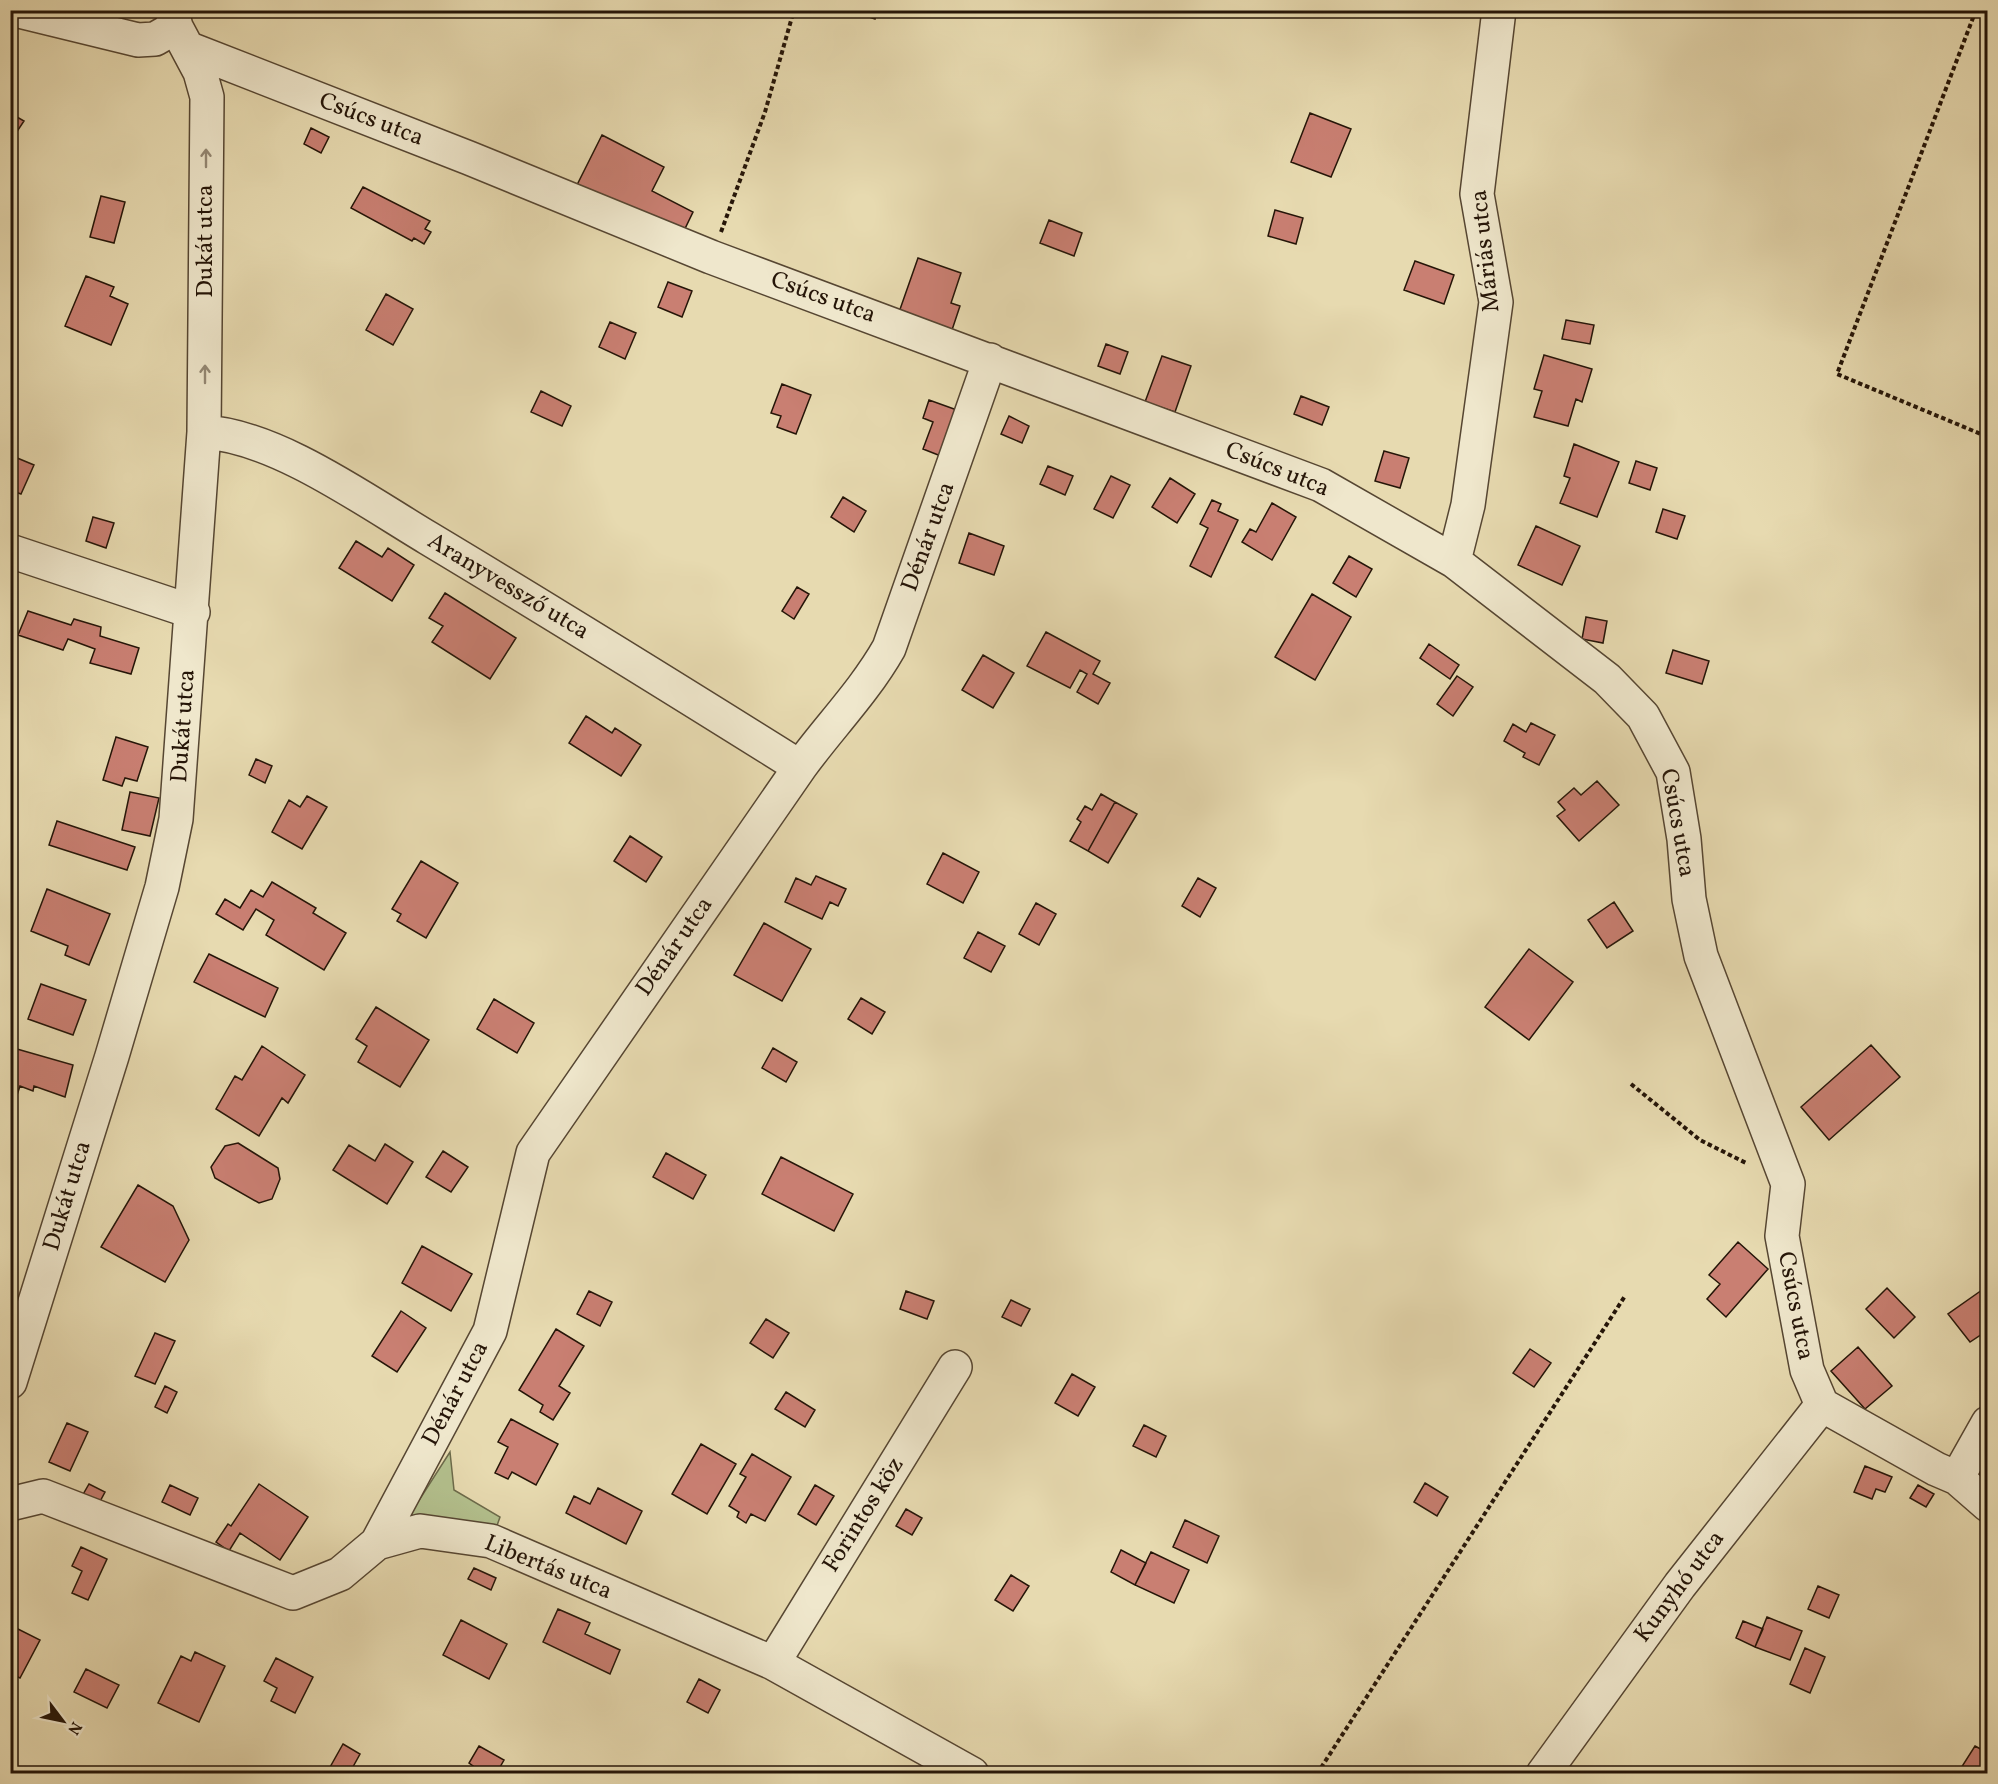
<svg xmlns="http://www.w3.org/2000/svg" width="1998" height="1784" font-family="Vollkorn,serif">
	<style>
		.green { fill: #b3c08d; stroke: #6c6a4a; stroke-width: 1.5 }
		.building { fill: #c97f72; stroke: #251508; stroke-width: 1.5 }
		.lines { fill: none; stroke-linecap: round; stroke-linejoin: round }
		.minor-casing { stroke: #564632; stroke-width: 36 }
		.path { stroke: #251508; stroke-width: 4; stroke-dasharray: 4.5 3; stroke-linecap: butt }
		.minor { stroke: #efe7cc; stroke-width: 33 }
		.oneway { stroke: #948874 }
		.labels { text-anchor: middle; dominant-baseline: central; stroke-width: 4.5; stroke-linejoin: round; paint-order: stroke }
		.street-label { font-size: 24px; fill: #251508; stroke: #efe7cc }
	</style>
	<rect width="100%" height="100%" fill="#e7dab0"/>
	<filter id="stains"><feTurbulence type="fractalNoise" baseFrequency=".00333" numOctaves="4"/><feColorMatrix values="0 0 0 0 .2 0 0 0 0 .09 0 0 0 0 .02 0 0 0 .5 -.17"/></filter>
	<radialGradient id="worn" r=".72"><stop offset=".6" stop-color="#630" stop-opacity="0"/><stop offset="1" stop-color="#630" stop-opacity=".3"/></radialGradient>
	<path class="green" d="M450,1452L454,1490L500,1517L494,1534L400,1530Z"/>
	<path class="building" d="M848,10H877L875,19Z
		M10,113L24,121L10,142Z
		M1310,113L1351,129L1331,177L1291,162Z
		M311,128L329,137L321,153L304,144Z
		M602,135L664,167L652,191L693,212L679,241L575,189Z
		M363,187L430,221L425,229L431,232L424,244L414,238L412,241L351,208Z
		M101,196L125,202L114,243L90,237Z
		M1275,210L1303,218L1296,244L1268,236Z
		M1049,220L1082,233L1074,256L1040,243Z
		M918,258L961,273L951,303L960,306L951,333L898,315Z
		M1415,261L1454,275L1444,304L1404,290Z
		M86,276L114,287L110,296L128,304L111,345L65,326Z
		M668,282L692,291L682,317L658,307Z
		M386,294L413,309L393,345L366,330Z
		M1566,320L1594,325L1590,344L1562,339Z
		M610,322L636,333L625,359L599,347Z
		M1106,344L1128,352L1120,374L1098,366Z
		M1544,355L1592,369L1582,402L1576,399L1568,426L1534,417L1542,391L1534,389Z
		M1162,356L1191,366L1175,412L1145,402Z
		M782,384L811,395L796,434L777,427L781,416L771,413Z
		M541,391L571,406L562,426L531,412Z
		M1301,396L1329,407L1322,425L1294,414Z
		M929,400L968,414L951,460L923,449L933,422L923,418Z
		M1009,416L1029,426L1022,443L1001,434Z
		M1574,444L1619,462L1597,517L1560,503L1570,478L1564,476Z
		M1384,451L1409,458L1400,488L1375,481Z
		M10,455L34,465L21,494L10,490Z
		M1636,461L1657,468L1650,490L1629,483Z
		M1048,466L1073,476L1065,495L1040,484Z
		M1111,476L1130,485L1113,518L1094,509Z
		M1170,478L1195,494L1177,523L1152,507Z
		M843,497L866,511L854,532L831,517Z
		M1212,500L1221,504L1218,511L1238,520L1211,577L1190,566L1208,528L1200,524Z
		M1272,503L1296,517L1272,560L1242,542L1250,529L1256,532Z
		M1663,509L1685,516L1677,539L1656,532Z
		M93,517L114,523L106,548L86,541Z
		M1536,526L1580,546L1562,585L1518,565Z
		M969,533L1004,546L994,575L959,563Z
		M356,541L382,557L388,548L414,565L392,601L339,568Z
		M1349,556L1372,569L1356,597L1333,583Z
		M797,587L809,594L794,619L782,611Z
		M445,593L516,638L490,679L432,642L443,626L429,618Z
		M1312,594L1351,617L1315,680L1275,657Z
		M28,611L71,625L74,619L101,627L100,636L139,648L131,674L90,663L95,649L68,639L63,650L18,635Z
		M1586,617L1607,621L1603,643L1582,639Z
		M1046,632L1100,661L1093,674L1110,683L1098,704L1077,692L1087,674L1080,670L1070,688L1027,666Z
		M1429,644L1459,665L1450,679L1420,658Z
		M1673,650L1709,661L1702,684L1666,673Z
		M983,655L1014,673L993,708L962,690Z
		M1457,676L1473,687L1453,716L1437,704Z
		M586,716L612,733L615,728L641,745L621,776L569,743Z
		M1531,723L1555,735L1539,765L1523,757L1525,753L1504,741L1513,724L1526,732Z
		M116,737L148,747L137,781L125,778L122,786L103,780Z
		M256,759L272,766L265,783L249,775Z
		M1597,781L1619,805L1579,841L1557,816L1565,810L1558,802L1574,788L1581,795Z
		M130,792L159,798L150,836L122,830Z
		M1101,794L1115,802L1088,851L1070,841L1081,822L1077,819L1085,806L1092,810Z
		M307,796L327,807L302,849L272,832L289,800L300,807Z
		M1115,802L1137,814L1108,863L1088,851Z
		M57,821L135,847L127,870L49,845Z
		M630,836L662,857L646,882L614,861Z
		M943,853L979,872L963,903L927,884Z
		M421,861L458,883L426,938L397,921L401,914L392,909Z
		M816,876L846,889L838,906L830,902L822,919L785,902L796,878L811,885Z
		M1198,878L1216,888L1200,917L1182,906Z
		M272,882L316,908L313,913L346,933L324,970L266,935L274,920L256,909L243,930L216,914L225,899L240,908L251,890L263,897Z
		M47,889L110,914L89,965L65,955L68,946L31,931Z
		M1614,902L1633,931L1607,948L1588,920Z
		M1036,903L1056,914L1039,945L1019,934Z
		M764,923L811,949L782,1001L734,975Z
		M978,932L1005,946L991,972L964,958Z
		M1529,949L1573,982L1529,1040L1485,1007Z
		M209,954L278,988L265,1017L194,982Z
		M41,984L86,1000L73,1035L28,1019Z
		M861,998L885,1012L872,1034L848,1019Z
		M494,999L534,1023L517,1053L477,1029Z
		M376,1007L429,1040L400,1087L358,1062L367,1046L356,1039Z
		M1871,1045L1900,1077L1829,1140L1801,1107Z
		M262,1046L305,1075L288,1103L282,1098L259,1136L216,1109L235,1076L242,1080Z
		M10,1047L73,1065L65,1097L34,1086L33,1091L20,1086L14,1104L10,1103Z
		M773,1048L797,1062L786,1082L762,1068Z
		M238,1143L278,1168L280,1179L272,1199L259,1203L215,1178L211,1167L225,1146Z
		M385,1144L413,1162L387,1204L333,1170L349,1145L375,1161Z
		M443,1151L468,1167L451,1192L426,1177Z
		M666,1153L706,1175L693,1199L653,1177Z
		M781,1157L853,1194L834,1231L762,1194Z
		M138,1185L173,1206L189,1240L165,1282L101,1247Z
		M1738,1242L1768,1269L1726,1317L1707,1299L1720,1284L1709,1275Z
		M422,1246L472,1274L451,1311L402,1283Z
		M1887,1288L1915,1317L1894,1338L1866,1309Z
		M1982,1290L1988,1300V1330L1970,1342L1948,1314Z
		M589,1291L612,1302L600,1326L577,1314Z
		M906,1291L934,1301L927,1319L900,1309Z
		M1011,1300L1030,1309L1021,1326L1002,1317Z
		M401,1311L426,1328L397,1372L372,1356Z
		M766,1319L789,1333L773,1358L750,1343Z
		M556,1329L584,1346L559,1386L570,1393L553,1420L540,1412L543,1405L519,1390Z
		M155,1333L175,1341L155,1384L135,1376Z
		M1858,1347L1892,1386L1865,1409L1831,1371Z
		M1530,1349L1551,1363L1534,1387L1513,1373Z
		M1072,1374L1095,1387L1078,1416L1055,1403Z
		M165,1386L177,1392L167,1413L155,1407Z
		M786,1392L815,1410L805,1427L775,1409Z
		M511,1419L558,1444L536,1485L512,1472L508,1479L495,1473L508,1447L498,1442Z
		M67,1423L88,1432L70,1471L49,1462Z
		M1144,1425L1166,1436L1156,1457L1133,1446Z
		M701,1444L736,1464L707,1514L672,1494Z
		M752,1454L791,1477L765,1521L751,1514L746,1523L737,1517L739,1512L729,1506L746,1477L740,1474Z
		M1865,1466L1892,1477L1885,1492L1876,1489L1872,1499L1854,1492Z
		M1425,1483L1448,1497L1437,1516L1414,1502Z
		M89,1484L105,1492L97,1507L81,1498Z
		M259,1484L308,1517L280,1560L240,1533L229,1551L216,1542L228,1524L231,1526Z
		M170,1485L198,1498L190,1515L162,1502Z
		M815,1485L834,1496L816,1525L798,1514Z
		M1918,1485L1934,1494L1926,1507L1910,1498Z
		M598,1488L642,1511L626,1544L566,1513L574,1496L590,1504Z
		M906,1509L922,1518L912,1535L896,1526Z
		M1185,1520L1219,1536L1207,1563L1173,1547Z
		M81,1547L107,1559L88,1600L72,1593L82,1571L72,1566Z
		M1121,1550L1146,1563L1135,1585L1111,1572Z
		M1151,1552L1189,1570L1174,1603L1135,1585Z
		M474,1568L496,1578L491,1590L468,1579Z
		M1011,1575L1029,1586L1013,1611L995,1600Z
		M1818,1586L1839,1595L1829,1618L1808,1609Z
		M558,1609L590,1623L585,1634L620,1650L610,1674L543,1642Z
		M1767,1617L1802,1631L1790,1660L1755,1647Z
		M461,1620L507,1644L489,1679L443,1655Z
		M1743,1621L1763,1629L1755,1647L1736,1638Z
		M10,1625L40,1640L20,1678L10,1673Z
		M1805,1648L1825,1657L1810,1693L1790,1684Z
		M195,1652L225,1666L199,1722L158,1703L181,1656L191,1661Z
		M276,1658L313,1677L295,1713L271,1701L277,1688L264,1681Z
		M86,1669L119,1685L107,1708L74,1692Z
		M699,1679L720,1690L708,1713L687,1702Z
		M343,1744L360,1754L349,1774H338L329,1769Z
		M479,1746L504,1760L496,1774L469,1772L473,1766L469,1763Z
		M1975,1746L1988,1753V1762L1981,1774H1970L1961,1768Z"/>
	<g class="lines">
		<defs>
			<path id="minor" d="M15,10L138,40L155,39L176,27
				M190,49L469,158L711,257L1321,485L1454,561L1607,679L1643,716L1673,772L1684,839L1689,899L1701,956L1788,1184L1782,1236L1807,1370L1822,1405L1936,1469L1957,1478L1988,1505
				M204,432C276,436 366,501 428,538C553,613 677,690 800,767
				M10,551L193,612
				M1454,561L1468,505L1496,302L1477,194L1499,10
				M10,1382L112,1056L162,887L176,819L204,432L207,97L200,72L176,27L172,10
				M1957,1478L1988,1423
				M10,1504L43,1496L293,1593L340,1574L377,1543L420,1531L491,1541L773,1663L972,1774
				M377,1543L490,1331L533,1153L800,767C829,727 864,692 889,648L990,360
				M773,1663L955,1367
				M1543,1774L1680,1585L1822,1405"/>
		</defs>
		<use href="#minor" class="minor-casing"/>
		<path class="path" d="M1976,10L1837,374L1988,437
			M721,232L765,112L794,10
			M1631,1084L1700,1140L1748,1164
			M1317,1774L1625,1296"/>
		<use href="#minor" class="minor"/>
	</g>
	<defs><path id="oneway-shaft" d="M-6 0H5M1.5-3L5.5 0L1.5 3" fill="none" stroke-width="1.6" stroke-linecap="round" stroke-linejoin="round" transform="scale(1.5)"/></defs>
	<g class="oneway">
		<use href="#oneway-shaft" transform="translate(206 158) rotate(-90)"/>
		<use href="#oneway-shaft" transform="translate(205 374) rotate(-90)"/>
	</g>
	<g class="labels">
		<g class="street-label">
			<text transform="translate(371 120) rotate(21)">Csúcs utca</text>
			<text transform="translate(206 241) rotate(-90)">Dukát utca</text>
			<text transform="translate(1486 251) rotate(-96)">Máriás utca</text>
			<text transform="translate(823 298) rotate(20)">Csúcs utca</text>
			<text transform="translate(1277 470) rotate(22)">Csúcs utca</text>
			<text transform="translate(929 537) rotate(-70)">Dénár utca</text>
			<text transform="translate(508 587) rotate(31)">Aranyvessző utca</text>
			<text transform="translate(184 726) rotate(-86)">Dukát utca</text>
			<text transform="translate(1677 823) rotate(80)">Csúcs utca</text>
			<text transform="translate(675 947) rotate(-55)">Dénár utca</text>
			<text transform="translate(68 1196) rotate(-73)">Dukát utca</text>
			<text transform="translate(1795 1306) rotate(79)">Csúcs utca</text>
			<text transform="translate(456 1394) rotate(-62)">Dénár utca</text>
			<text transform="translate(864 1515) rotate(-58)">Forintos köz</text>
			<text transform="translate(548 1568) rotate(22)">Libertás utca</text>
			<text transform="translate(1680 1587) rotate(-53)">Kunyhó utca</text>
		</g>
	</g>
	<rect width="1998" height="1784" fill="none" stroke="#e7dab0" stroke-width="36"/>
	<rect x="12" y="12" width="1974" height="1760" fill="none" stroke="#251508" stroke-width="3"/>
	<rect x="18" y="18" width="1962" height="1748" fill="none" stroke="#251508" stroke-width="1.5"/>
	<g transform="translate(63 1721) rotate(122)" stroke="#efe7cc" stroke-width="4.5" paint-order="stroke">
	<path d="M0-4.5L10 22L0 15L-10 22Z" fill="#251508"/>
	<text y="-9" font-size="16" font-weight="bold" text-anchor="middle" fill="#251508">N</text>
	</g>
	<rect width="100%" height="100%" filter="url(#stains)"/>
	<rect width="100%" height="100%" fill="url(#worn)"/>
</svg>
